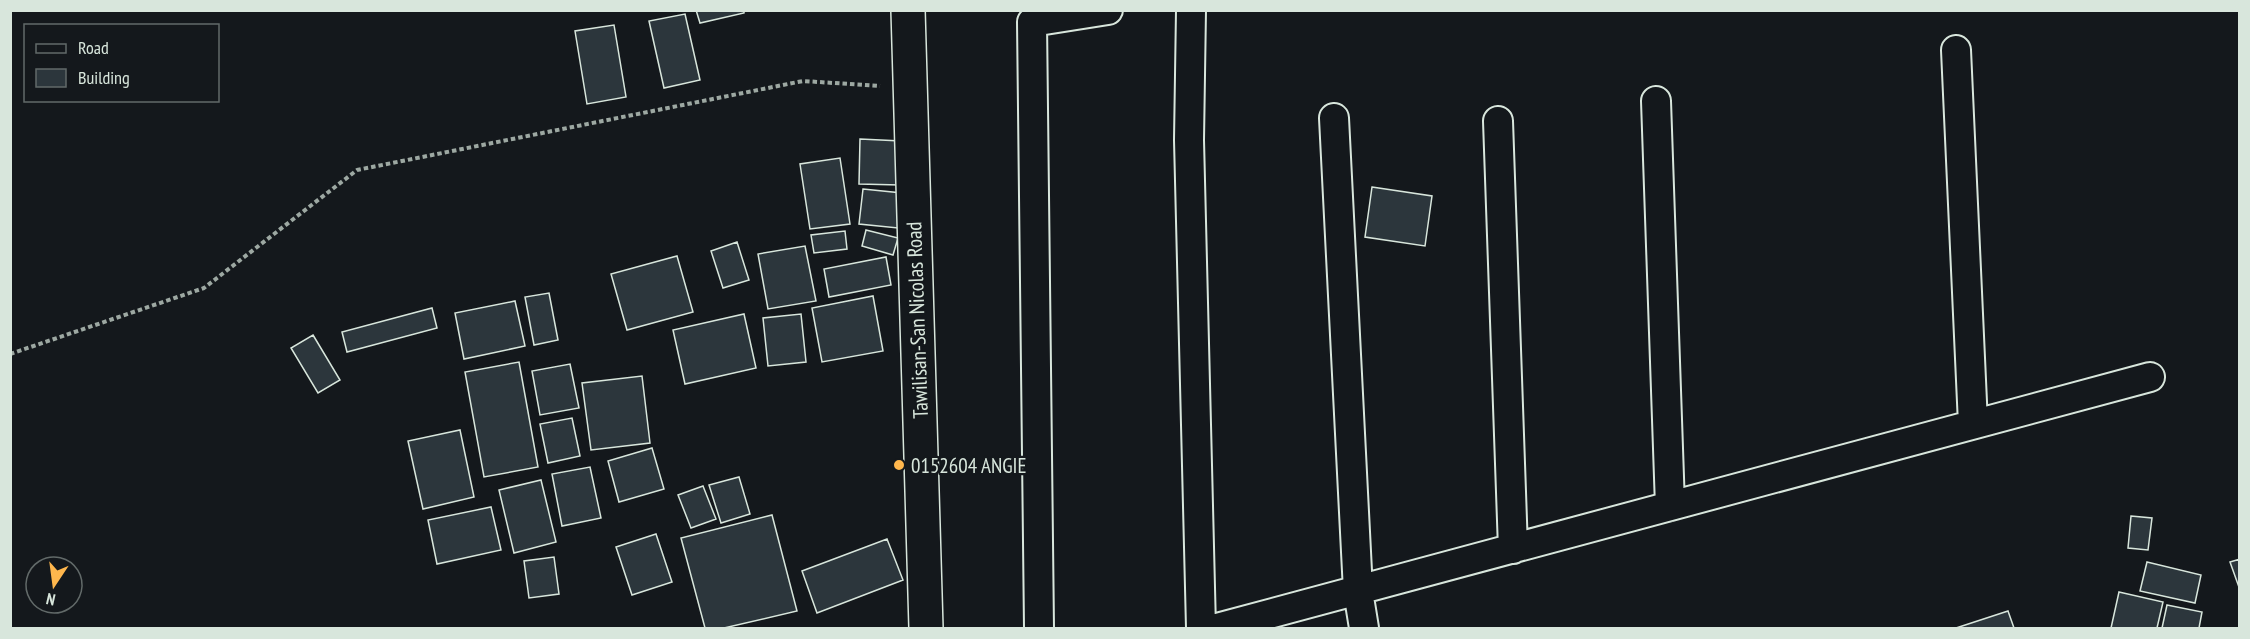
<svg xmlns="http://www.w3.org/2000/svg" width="2250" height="639" font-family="'PT Sans Narrow',sans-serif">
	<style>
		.building { fill: #2c363c; stroke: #d8e6dc; stroke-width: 1.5 }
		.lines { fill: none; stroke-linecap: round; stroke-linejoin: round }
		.street-casing { stroke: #d8e6dc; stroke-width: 32 }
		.secondary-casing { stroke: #d8e6dc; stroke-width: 36 }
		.path { stroke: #9da8a2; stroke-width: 4; stroke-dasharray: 4.5 3; stroke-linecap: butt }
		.street { stroke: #14181c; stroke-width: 28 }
		.secondary { stroke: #14181c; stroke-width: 33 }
		.poi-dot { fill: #ffb74d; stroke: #14181c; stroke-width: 2 }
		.labels { text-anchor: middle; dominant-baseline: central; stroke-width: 4.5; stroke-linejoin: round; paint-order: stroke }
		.street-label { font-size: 21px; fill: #d8e6dc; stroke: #14181c }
		.poi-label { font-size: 21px; fill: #d8e6dc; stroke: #14181c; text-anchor: start }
	</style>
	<rect width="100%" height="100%" fill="#14181c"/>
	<path class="building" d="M696,10H744V13L700,23Z
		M685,14L700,80L664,88L649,21Z
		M614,25L626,97L587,104L575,31Z
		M860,139L901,141L900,185L859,184Z
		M840,158L850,224L810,229L800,164Z
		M1372,187L1432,196L1425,246L1365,237Z
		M863,189L902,193L898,228L859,224Z
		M866,230L898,238L893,255L862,246Z
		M845,231L847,249L814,253L811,235Z
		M737,242L749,280L723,288L711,251Z
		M805,246L816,301L768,309L758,254Z
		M677,256L693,312L627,330L611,274Z
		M886,257L891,285L829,297L824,269Z
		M549,293L558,340L534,345L525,297Z
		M873,296L883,351L822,362L812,308Z
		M515,301L525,346L464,359L455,313Z
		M432,308L437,328L347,352L342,332Z
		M744,314L756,368L685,384L673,330Z
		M801,314L806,362L768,366L763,318Z
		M313,335L340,380L318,393L291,348Z
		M519,362L538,467L484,477L465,372Z
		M570,364L579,408L540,415L532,371Z
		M642,376L650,443L591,450L582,383Z
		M572,418L580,456L548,463L540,424Z
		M460,430L474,497L423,509L408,441Z
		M652,448L664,489L619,502L608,461Z
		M590,467L601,518L562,526L552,474Z
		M739,477L750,514L721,523L709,485Z
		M541,480L556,542L514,553L499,490Z
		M703,486L716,519L691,528L678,495Z
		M491,507L501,550L437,564L428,520Z
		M772,515L797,611L724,628H705L681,538Z
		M2131,516L2152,518L2148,550L2128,548Z
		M656,534L672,582L632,595L616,547Z
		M887,539L903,580L817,613L802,571Z
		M554,557L559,594L529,598L524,561Z
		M2240,559V590L2230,562Z
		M2147,562L2201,575L2195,603L2140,591Z
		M2119,592L2163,602L2157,628H2111Z
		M2167,605L2202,612L2199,628H2162Z
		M2008,611L2014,628H1956Z"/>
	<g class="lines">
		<defs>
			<path id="street" d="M1191,10L1189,140L1201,628
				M1956,50L1973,424
				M1656,101L1670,506
				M1334,118L1358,591L1364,628
				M1498,121L1513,549
				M1039,628L1032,22L1108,10
				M1217,628L2150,377"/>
			<path id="secondary" d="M908,10L926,628"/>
		</defs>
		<use href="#street" class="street-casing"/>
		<use href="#secondary" class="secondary-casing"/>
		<path class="path" d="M10,354L204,288L357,170L803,81L880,86"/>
		<use href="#street" class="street"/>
		<use href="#secondary" class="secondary"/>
	</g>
	<circle class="poi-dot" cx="899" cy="465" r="6"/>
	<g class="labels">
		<g class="street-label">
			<text transform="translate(917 320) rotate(-92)">Tawilisan-San Nicolas Road</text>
		</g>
		<g class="poi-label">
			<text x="911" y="465">0152604 ANGIE</text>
		</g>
	</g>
	<rect width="2250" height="639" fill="none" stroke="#d8e6dc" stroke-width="24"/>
	<rect x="24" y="24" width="195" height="78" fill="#14181c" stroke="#626a69" stroke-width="1.5"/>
	<rect x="36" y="44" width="30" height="9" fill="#14181c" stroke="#626a69" stroke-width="1.5"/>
	<text x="78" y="54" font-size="18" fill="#d8e6dc">Road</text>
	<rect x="36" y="69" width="30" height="18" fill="#2c363c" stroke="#626a69" stroke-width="1.5"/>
	<text x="78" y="84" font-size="18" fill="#d8e6dc">Building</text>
	<g transform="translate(54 585) rotate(193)"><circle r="28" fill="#14181c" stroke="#626a69" stroke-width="1.5"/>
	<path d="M0-4.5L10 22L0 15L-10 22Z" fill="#ffb74d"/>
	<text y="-9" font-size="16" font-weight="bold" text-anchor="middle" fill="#d8e6dc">N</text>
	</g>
</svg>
